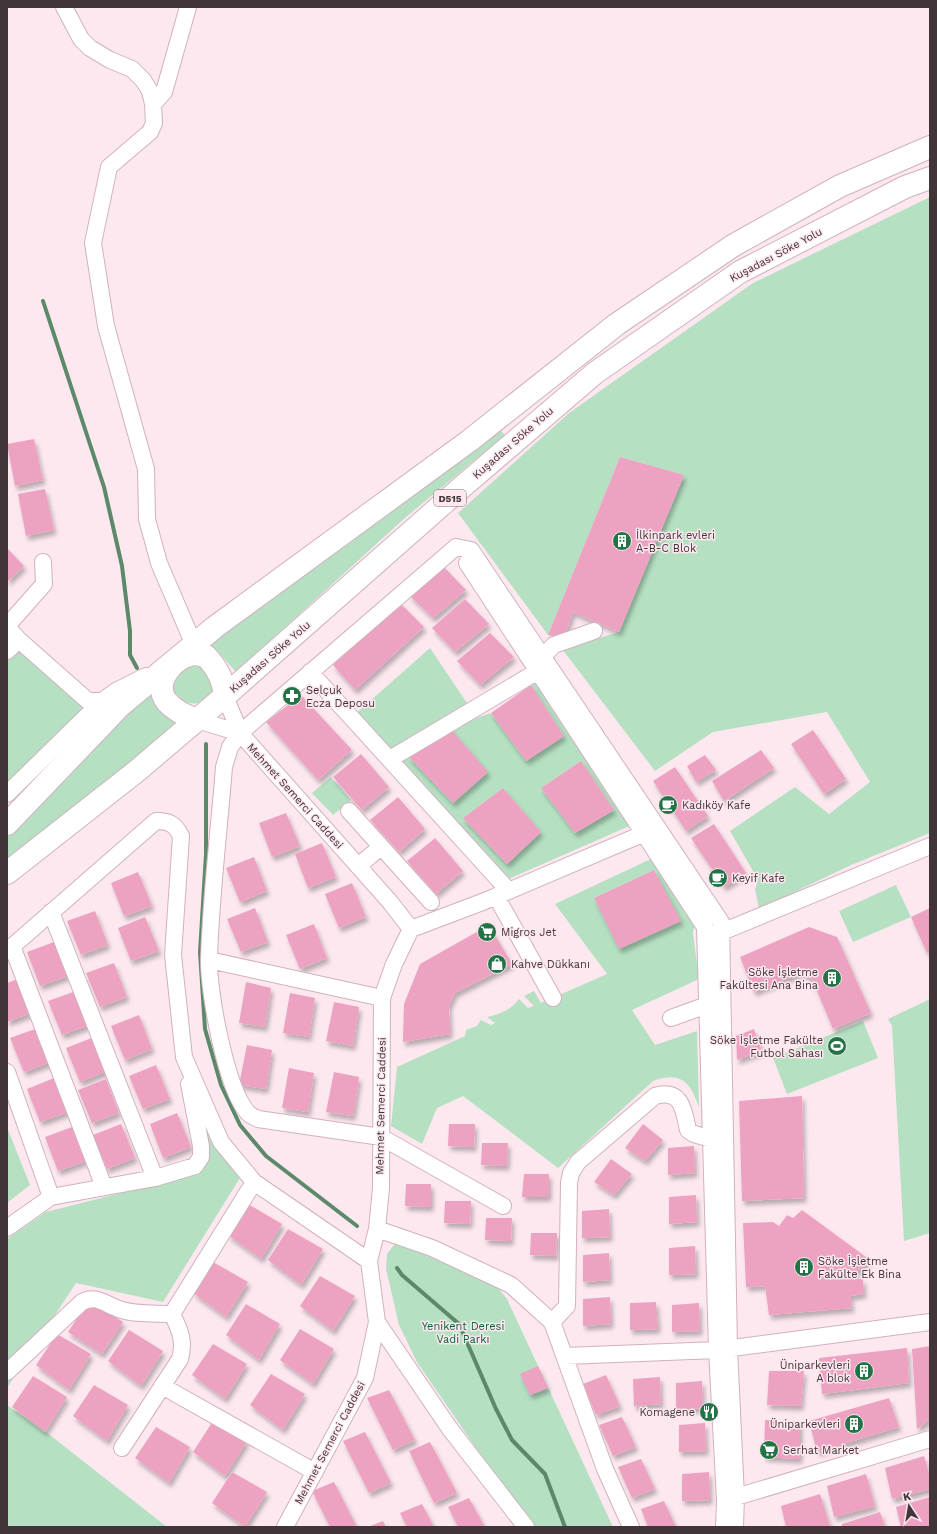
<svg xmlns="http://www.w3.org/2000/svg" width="937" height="1534" font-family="'Work Sans',sans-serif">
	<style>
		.green { fill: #b5e0c2; fill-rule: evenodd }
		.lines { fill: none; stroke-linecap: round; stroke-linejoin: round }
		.stream { stroke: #5d896b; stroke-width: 4 }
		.building { fill: #eda2c2; filter: url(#shadow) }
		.minor-casing { stroke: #d1b1be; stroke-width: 18 }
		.highway-casing { stroke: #d1b1be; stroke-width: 24 }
		.minor { stroke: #fff; stroke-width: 16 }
		.highway { stroke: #fff; stroke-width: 22 }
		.labels { text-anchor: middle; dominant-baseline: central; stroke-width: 3; stroke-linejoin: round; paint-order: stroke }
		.shield { fill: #fde8f0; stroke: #7a6b71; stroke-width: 1 }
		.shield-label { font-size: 10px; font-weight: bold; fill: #42353a }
		.street-label { font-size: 11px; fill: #42353a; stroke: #fde8f0 }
		.poi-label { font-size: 11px; fill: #42353a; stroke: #fde8f0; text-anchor: start }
		.park-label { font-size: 11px; fill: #0c5e35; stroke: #fde8f0 }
	</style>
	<defs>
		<filter id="shadow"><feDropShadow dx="2.5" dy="4.5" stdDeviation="2" flood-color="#0004"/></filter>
	</defs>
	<rect width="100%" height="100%" fill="#fde8f0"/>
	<path class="green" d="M930,197V833L851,865L759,909L755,889L758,880L730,831L795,787L829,814L870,782L827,712L713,732L655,771L562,649L619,632L684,475L620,457L548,635L458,513L569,413L753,283Z
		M498,428L505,435L406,517L236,672L208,641L398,507Z
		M430,648L467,703L385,754L352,717Z
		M19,650L86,710L7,789V661Z
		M189,663L205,666L213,690L204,702C199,703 194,704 189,703C179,700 167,686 174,676C177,671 184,667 189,663Z
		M540,681L634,824L502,882L395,765L409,757L453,803L487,772L449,727L491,713L526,761L564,736L531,685ZM581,761L614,810L575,833L541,788ZM503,788L541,832L507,864L463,818Z
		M150,694L176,725L7,861V836L126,712Z
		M331,777L351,800L333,815L312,793Z
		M655,857L695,921L693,934L699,979L632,1010L655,1045L697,1031L699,1107C690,1082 681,1071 653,1081L558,1168L463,1096L437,1108L422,1144L391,1126L397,1067L465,1036L466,1030L477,1026L481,1020L491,1025L495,1023L487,1017C500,1014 511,1010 519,999L528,1008L534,1006L524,996L534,991L541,1003L607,974L555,904ZM654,870L680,921L619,948L594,898Z
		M896,885L911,917L853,942L839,911Z
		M930,999V1233L904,1241L892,1026L888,1019Z
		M863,1021L878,1058L787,1094L773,1058Z
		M200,1105L243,1173L163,1302L76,1283L7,1388V1239L46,1212L200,1173L207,1159Z
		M7,1127L30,1185L7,1203Z
		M397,1241L498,1288L507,1299L613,1527H530L417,1362L399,1325L386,1269L387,1254Z
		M7,1405L41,1428L167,1527H7Z"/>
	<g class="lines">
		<path class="stream" d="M43,301L104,487L122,566L130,631V655L137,668
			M206,744V854L200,952L205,1029L221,1085L240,1125L266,1156L357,1226
			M397,1268L402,1275L459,1324L496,1409L512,1440L545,1474L565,1527"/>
	</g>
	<path class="building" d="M34,439L43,480L15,486L7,444Z
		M620,457L684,475L619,632L573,612L564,638L548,635Z
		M45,489L54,530L26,536L18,494Z
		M7,548L24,566L7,582Z
		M443,566L466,590L433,618L409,595Z
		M465,599L489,624L455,652L432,628Z
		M400,603L424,627L355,690L333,665Z
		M490,633L514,657L480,685L457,661Z
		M531,685L564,736L526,761L491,713Z
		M301,695L352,750L318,780L266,722Z
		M449,727L488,772L453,803L409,757Z
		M813,730L846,779L824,794L791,744Z
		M761,750L774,768L724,801L712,781Z
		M361,754L389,787L362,810L333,777Z
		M705,755L716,770L696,782L687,766Z
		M581,761L614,810L575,833L541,788Z
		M675,767L708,816L686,831L653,781Z
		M503,788L541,832L507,864L463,818Z
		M398,797L425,829L399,852L370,820Z
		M286,813L300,846L272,857L259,823Z
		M714,824L746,873L724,887L691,838Z
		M435,838L463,871L436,894L407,861Z
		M322,843L336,877L308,888L295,854Z
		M254,857L267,891L240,902L226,868Z
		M654,870L681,921L619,949L594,898Z
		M138,872L152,906L124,916L111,883Z
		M352,883L366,917L339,928L325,894Z
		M255,908L268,942L241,952L227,919Z
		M930,908V951L927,953L911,917Z
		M95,911L108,945L81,955L67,921Z
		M145,917L159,951L131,961L118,928Z
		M314,924L327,958L300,969L286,935Z
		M489,925L512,964L455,993L449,1006L450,1034L403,1042L404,1004L420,964Z
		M809,927L837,937L871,1013L833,1029L812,979L801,973L754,992L740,957Z
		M54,942L68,976L40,986L27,952Z
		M114,963L127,997L100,1007L86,973Z
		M18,979L31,1013L7,1022V983Z
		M246,982L271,988L265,1027L239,1023Z
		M76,991L89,1025L62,1035L48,1001Z
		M290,993L315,998L309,1037L283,1033Z
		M334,1002L359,1007L353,1046L326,1041Z
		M139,1015L152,1049L125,1060L111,1026Z
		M38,1028L51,1062L24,1072L10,1038Z
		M754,1029L762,1051L737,1060L736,1036Z
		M94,1037L107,1071L80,1082L66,1048Z
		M247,1045L272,1050L266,1089L239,1085Z
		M156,1065L170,1099L143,1109L129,1076Z
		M289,1068L314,1073L308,1112L282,1108Z
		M334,1072L359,1077L353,1116L326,1112Z
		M54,1078L68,1112L40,1122L27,1089Z
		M106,1079L119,1113L92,1123L78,1090Z
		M802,1096L804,1198L742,1201L739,1101Z
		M177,1113L191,1147L163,1158L150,1124Z
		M121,1124L135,1158L107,1169L93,1135Z
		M449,1124H475L474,1147L448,1146Z
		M643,1124L663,1140L645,1161L625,1148Z
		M72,1127L86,1161L58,1171L45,1137Z
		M482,1143H508L507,1166L481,1165Z
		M694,1146L695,1173L668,1175V1148Z
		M611,1159L632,1174L614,1195L594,1182Z
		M524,1174H549V1197H522Z
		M406,1184H431V1207L405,1206Z
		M696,1195L697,1222L669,1224V1197Z
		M445,1201H471L470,1224L444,1223Z
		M248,1204L282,1224L261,1259L228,1235Z
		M609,1209L610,1237L582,1238V1211Z
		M802,1210L870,1260L855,1273L856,1279H863L864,1294L850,1296L852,1308L769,1315L765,1286L746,1287L743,1223L773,1222L779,1226L787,1215L793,1218Z
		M486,1218H512L511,1241L485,1240Z
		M288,1229L323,1249L301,1285L268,1260Z
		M531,1233H557L556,1256L530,1255Z
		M695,1246L696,1274L669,1275V1248Z
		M609,1253L610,1280L583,1282V1255Z
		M213,1262L248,1282L226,1317L193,1293Z
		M320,1276L355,1296L333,1331L300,1306Z
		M610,1297L611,1324L583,1326V1299Z
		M89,1300L123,1322L102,1354L68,1332Z
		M656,1302L658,1329L630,1330V1303Z
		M699,1303L700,1331L672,1332V1305Z
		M246,1304L280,1324L259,1360L226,1335Z
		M300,1329L334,1349L313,1384L280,1360Z
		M129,1330L163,1351L141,1386L108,1361Z
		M57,1334L91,1354L69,1390L36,1365Z
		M213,1344L247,1364L225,1399L192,1375Z
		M930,1346V1419L917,1429L912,1349Z
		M907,1348L909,1383L822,1394L819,1358Z
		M538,1366L548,1388L530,1395L520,1374Z
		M769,1371H804L801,1406L767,1405Z
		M271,1374L305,1394L283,1430L250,1405Z
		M606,1375L620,1406L596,1415L583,1384Z
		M33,1376L67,1397L45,1432L12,1407Z
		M660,1377L661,1404L634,1406L633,1379Z
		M702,1381L703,1408L676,1410V1383Z
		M94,1385L128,1405L107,1441L73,1416Z
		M389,1390L415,1440L393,1450L367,1398Z
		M889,1398L899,1427L817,1452L809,1421Z
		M622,1417L636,1447L613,1456L599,1425Z
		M765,1420L800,1422V1459L764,1457Z
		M213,1421L247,1441L225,1476L193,1452Z
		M705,1423L706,1451L679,1452V1425Z
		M156,1427L190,1447L169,1483L135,1458Z
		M365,1432L391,1483L369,1493L343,1441Z
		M430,1442L457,1493L434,1503L409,1451Z
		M924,1456L930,1477V1489L892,1499L885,1468Z
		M641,1459L655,1489L632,1498L618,1467Z
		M232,1472L267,1492L245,1527L212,1503Z
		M709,1472L710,1500L682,1501V1474Z
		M866,1474L875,1506L834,1517L827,1486Z
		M334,1482L357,1527H330L312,1491Z
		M820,1494L830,1526L786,1527L781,1506Z
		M930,1497V1527H901L896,1507Z
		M469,1498L485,1527H458L448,1507Z
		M664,1501L676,1527H648L641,1509Z
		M422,1504L434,1527H407L400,1513Z
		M880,1512L885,1527H842V1524Z
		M383,1521L386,1527H368Z"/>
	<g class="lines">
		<defs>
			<path id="minor" d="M64,7L81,39L90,48L110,60L132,69L143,80L150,91L153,104L154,123L150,132L109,167L93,243L106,326L146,469L147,519L159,563L194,645
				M153,104L164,92L188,7
				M456,547L471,550L721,922L729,1348L736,1497L735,1527
				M456,547L240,733L230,747L224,767C219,831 211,894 209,958C208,991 226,1089 248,1113C250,1115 254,1117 258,1119L381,1137L503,1206
				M467,563L705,927L717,1350L725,1500L724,1527
				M7,626L44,584L43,562
				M7,627L19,640L88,701H102L116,691L146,676
				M7,651L19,640
				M543,656L554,645L594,631
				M310,672L509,891
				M225,696L240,733L390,902L411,929L394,964L382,998L381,1188L377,1229L369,1261L377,1322L365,1378L285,1527
				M197,720L240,733
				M390,759L538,671
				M7,794L102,701
				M349,811L431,902
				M358,866L381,847
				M496,896L553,998
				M51,912L155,1178
				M411,929L485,901L652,830
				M712,936L930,846
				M12,946L104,1187
				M7,951L156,821C169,821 175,824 181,836L173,955L184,1057L221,1142L254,1182L369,1261
				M209,960L382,998
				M671,1018L707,1005
				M7,1072L51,1197L155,1178L195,1166L201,1157V1146L189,1084
				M7,1228L51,1197
				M377,1229L432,1248L511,1285L552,1322L605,1469L631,1527
				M172,1314L254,1182
				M377,1322L450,1429L526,1527
				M552,1322L567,1306L569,1183L571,1173L578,1162L655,1096C682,1088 684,1111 688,1130L694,1134L711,1139
				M565,1356L717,1350L930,1322
				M7,1372L82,1302C96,1294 106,1305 119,1309C135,1315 155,1313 172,1314
				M162,1386L315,1472
				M122,1448L180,1359C185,1341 180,1330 172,1314
				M726,1500L930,1439"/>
			<path id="highway" d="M197,720C186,716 175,711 167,702C152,684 172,659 190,655C195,653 201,655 206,656C217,668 223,679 225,696
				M7,824L121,705L215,627L469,441L617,324L734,245L840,186L930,147
				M7,873L138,770L225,696L462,487L595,373L740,272L905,187L930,178"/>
		</defs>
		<use href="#minor" class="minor-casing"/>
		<use href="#highway" class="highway-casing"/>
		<use href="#minor" class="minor"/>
		<use href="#highway" class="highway"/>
	</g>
	<defs>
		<symbol id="building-disc" viewBox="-11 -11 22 22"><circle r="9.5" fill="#227446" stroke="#fde8f0"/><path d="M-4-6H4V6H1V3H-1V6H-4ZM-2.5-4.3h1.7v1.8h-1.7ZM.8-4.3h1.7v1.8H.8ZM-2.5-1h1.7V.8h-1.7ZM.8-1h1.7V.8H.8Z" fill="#fff"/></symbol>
		<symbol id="pharmacy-disc" viewBox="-11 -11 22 22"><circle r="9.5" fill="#227446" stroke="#fde8f0"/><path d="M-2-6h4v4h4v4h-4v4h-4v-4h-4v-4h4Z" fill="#fff"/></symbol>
		<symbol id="cafe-disc" viewBox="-11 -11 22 22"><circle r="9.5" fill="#227446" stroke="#fde8f0"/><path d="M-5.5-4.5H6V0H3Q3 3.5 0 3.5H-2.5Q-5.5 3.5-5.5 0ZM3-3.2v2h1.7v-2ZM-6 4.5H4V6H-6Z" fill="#fff"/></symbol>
		<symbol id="supermarket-disc" viewBox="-11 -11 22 22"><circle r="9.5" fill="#227446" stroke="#fde8f0"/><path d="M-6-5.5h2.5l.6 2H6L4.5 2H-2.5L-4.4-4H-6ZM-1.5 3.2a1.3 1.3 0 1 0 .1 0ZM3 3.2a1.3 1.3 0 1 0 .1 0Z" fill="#fff"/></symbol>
		<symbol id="shop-disc" viewBox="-11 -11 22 22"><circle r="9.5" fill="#227446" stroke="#fde8f0"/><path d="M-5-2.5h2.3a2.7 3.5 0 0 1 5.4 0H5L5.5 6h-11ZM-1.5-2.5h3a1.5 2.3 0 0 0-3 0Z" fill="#fff"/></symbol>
		<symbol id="stadium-disc" viewBox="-11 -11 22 22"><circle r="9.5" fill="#227446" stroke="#fde8f0"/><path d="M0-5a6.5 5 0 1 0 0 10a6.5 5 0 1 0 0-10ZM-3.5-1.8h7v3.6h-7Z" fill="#fff"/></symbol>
		<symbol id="restaurant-disc" viewBox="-11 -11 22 22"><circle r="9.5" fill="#227446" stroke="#fde8f0"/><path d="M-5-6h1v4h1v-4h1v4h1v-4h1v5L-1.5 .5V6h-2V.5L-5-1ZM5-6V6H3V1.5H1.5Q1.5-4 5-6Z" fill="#fff"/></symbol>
	</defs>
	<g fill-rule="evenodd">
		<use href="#building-disc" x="611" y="530" width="22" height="22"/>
		<use href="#pharmacy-disc" x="281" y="685" width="22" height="22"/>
		<use href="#cafe-disc" x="657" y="794" width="22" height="22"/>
		<use href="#cafe-disc" x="707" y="867" width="22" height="22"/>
		<use href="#supermarket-disc" x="476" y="921" width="22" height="22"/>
		<use href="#shop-disc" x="486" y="953" width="22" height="22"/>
		<use href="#building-disc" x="821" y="967" width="22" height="22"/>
		<use href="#stadium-disc" x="826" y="1035" width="22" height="22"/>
		<use href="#building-disc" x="793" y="1256" width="22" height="22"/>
		<use href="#building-disc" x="853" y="1360" width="22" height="22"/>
		<use href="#restaurant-disc" x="698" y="1401" width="22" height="22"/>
		<use href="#building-disc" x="843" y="1413" width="22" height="22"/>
		<use href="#supermarket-disc" x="758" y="1439" width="22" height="22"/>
	</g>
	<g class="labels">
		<rect class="shield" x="434" y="490" width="32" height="16" rx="3"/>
		<g class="shield-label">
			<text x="450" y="498">D515</text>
		</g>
		<g class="street-label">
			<text transform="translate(776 255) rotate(-28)">Kuşadası Söke Yolu</text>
			<text transform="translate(513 443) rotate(-41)">Kuşadası Söke Yolu</text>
			<text transform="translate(270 657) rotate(-41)">Kuşadası Söke Yolu</text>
			<text transform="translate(295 796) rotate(48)">Mehmet Semerci Caddesi</text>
			<text transform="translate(381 1106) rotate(-89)">Mehmet Semerci Caddesi</text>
			<text transform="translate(330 1443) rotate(-62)">Mehmet Semerci Caddesi</text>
		</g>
		<g class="poi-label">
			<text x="636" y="535">İlkinpark evleri<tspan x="636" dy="13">A-B-C Blok</tspan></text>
			<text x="306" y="690">Selçuk<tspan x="306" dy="13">Ecza Deposu</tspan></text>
			<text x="682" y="805">Kadıköy Kafe</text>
			<text x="732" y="878">Keyif Kafe</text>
			<text x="501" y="932">Migros Jet</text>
			<text x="511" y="964">Kahve Dükkanı</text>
			<text x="818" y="972" text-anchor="end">Söke İşletme<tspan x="818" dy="13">Fakültesi Ana Bina</tspan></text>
			<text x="823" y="1040" text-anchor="end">Söke İşletme Fakülte<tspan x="823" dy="13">Futbol Sahası</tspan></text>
			<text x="818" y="1261">Söke İşletme<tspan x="818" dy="13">Fakülte Ek Bina</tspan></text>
			<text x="850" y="1365" text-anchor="end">Üniparkevleri<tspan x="850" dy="13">A blok</tspan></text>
			<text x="695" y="1412" text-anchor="end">Komagene</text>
			<text x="840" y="1424" text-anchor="end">Üniparkevleri</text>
			<text x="783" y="1450">Serhat Market</text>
		</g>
		<g class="park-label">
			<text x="463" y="1326">Yenikent Deresi<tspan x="463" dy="13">Vadi Parkı</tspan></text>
		</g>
	</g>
	<rect width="937" height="1534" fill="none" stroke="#42353a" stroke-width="16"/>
	<g transform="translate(909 1506) rotate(348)" stroke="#fde8f0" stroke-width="3" paint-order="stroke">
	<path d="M0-3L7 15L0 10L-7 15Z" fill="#42353a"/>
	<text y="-6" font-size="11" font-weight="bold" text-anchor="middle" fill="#42353a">K</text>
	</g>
</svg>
